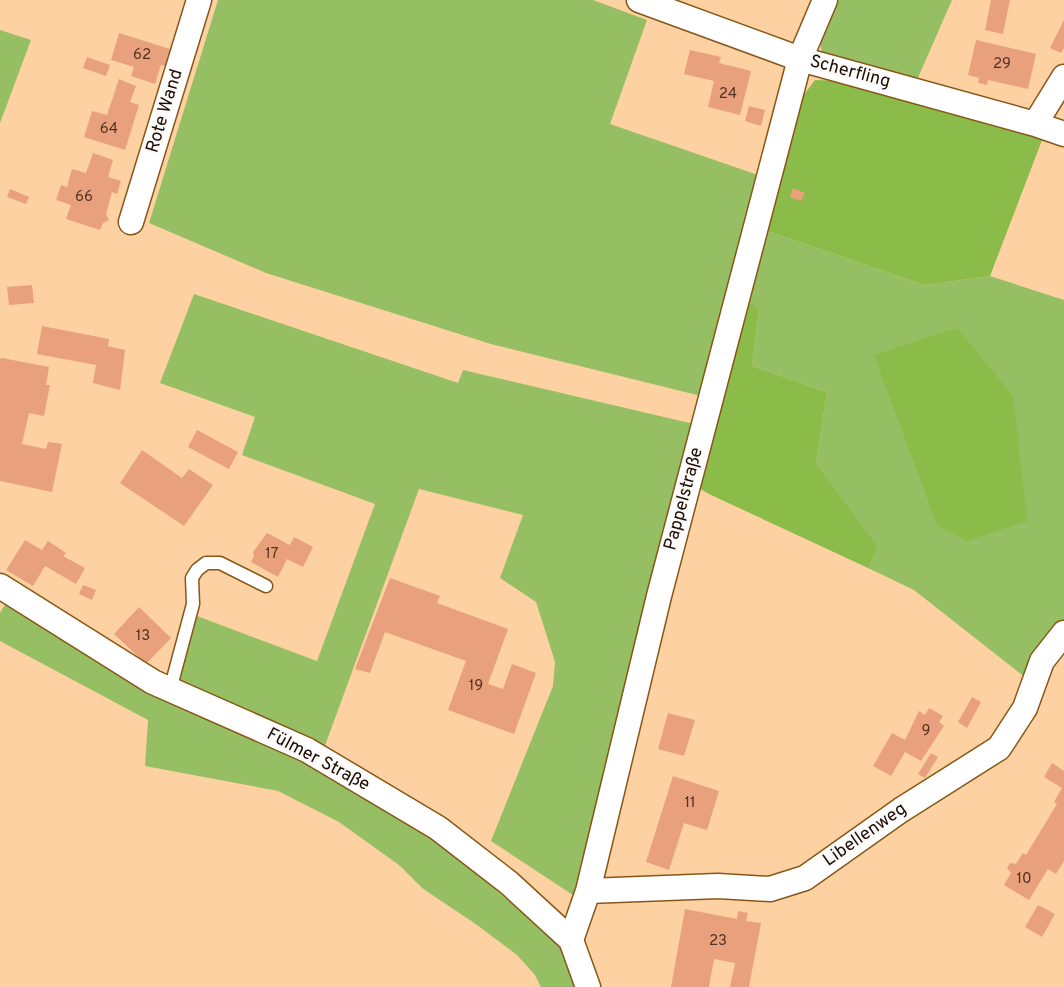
<svg xmlns="http://www.w3.org/2000/svg" width="1064" height="987" font-family="Overpass,sans-serif">
	<style>
		.green { fill: #96bf63 }
		.forest { fill: #8bbb49 }
		.building { fill: #e8a17c }
		.lines { fill: none; stroke-linecap: round; stroke-linejoin: round }
		.lane-casing { stroke: #875718; stroke-width: 15 }
		.street-casing { stroke: #875718; stroke-width: 27 }
		.lane { stroke: #fff; stroke-width: 12 }
		.street { stroke: #fff; stroke-width: 24 }
		.labels { text-anchor: middle; dominant-baseline: central; stroke-width: 5; stroke-linejoin: round; paint-order: stroke }
		.number-label { font-size: 15px; fill: #52321f }
		.street-label { font-size: 18px; fill: #200d00; stroke: #fbfbfb }
	</style>
	<rect width="100%" height="100%" fill="#fdd1a2"/>
	<path class="green" d="M218,0H593L647,20L610,124L758,175L701,396L491,344L266,273L149,223Z
		M837,0H952L917,80L822,52L820,43Z
		M0,30L31,40L0,123Z
		M764,230L925,285L990,276L1064,300V621L1026,678L914,590L868,568L876,546L816,463L827,392L752,366L759,309L745,298Z
		M194,294L458,383L463,370L694,424L573,895L491,841L553,686L555,662L536,602L500,578L523,515L419,489L323,751L179,681L197,616L317,661L375,504L242,455L255,417L160,383Z
		M9,598L301,758L431,836L565,948L579,987H541L535,975L517,955L477,925L422,888L399,865L339,822L278,791L145,766L148,720L0,641V613Z"/>
	<path class="forest" d="M815,80L843,81L1044,135L990,276L925,285L764,230L800,100Z
		M745,298L759,309L752,366L827,392L816,463L877,546L868,568L709,494L699,488Z
		M957,328L1013,396L1027,521L967,541L937,525L874,355Z"/>
	<path class="building" d="M991,0H1010L1003,34L985,30Z
		M1064,20V48L1061,53L1050,48Z
		M119,33L173,50L168,67L161,65L155,84L131,76L134,67L111,60Z
		M976,40L1036,54L1028,89L988,80L987,85L978,83L979,78L968,75Z
		M690,50L721,57L719,63L751,71L740,115L708,107L714,81L684,74Z
		M87,57L110,65L106,76L83,68Z
		M119,79L136,86L130,102L139,105L125,150L84,137L92,111L107,115Z
		M749,106L765,110L761,126L745,121Z
		M93,153L113,160L108,177L121,181L117,194L112,192L106,214L109,220L103,223L100,230L66,219L71,205L56,200L61,185L67,187L72,169L86,173Z
		M793,188L805,193L801,201L790,197Z
		M10,189L29,197L26,204L7,197Z
		M32,285L34,303L9,305L7,287Z
		M42,326L109,339L108,346L125,350L120,390L93,383L96,365L37,354Z
		M2,358L49,367L46,385H50L44,416L29,413L22,444L46,449L48,442L62,444L52,492L0,481V359Z
		M197,430L238,452L229,469L188,447Z
		M142,450L182,478L189,469L213,485L184,526L120,483Z
		M267,533L290,545L294,537L313,547L303,567L287,559L278,577L251,562L254,556L253,552Z
		M25,540L42,550L48,541L66,553L63,556L85,568L76,584L45,566L33,586L6,570Z
		M390,578L440,596L437,603L508,629L488,684L503,689L512,664L536,673L514,734L448,710L466,661L385,632L370,673L355,669Z
		M83,585L96,590L92,600L79,594Z
		M139,607L171,638L146,664L114,634Z
		M972,697L981,702L967,728L958,722Z
		M929,708L943,716L939,722L944,726L921,761L905,752L891,776L873,766L892,733L905,740L919,711L925,715Z
		M668,713L695,720L684,756L658,749Z
		M931,753L938,757L925,778L918,774Z
		M1052,763L1064,771V861L1056,874L1048,869L1029,900L1004,885L1011,873L1007,868L1010,863L1016,864L1023,853L1026,855L1057,804L1054,802L1062,788L1044,777Z
		M673,776L719,791L707,830L684,823L669,870L646,862Z
		M1038,905L1055,914L1042,937L1025,927Z
		M685,909L737,919L738,911L748,913L746,921L761,923L749,987H730L735,963L714,959L709,987H671Z"/>
	<g class="lines">
		<defs>
			<path id="lane" d="M170,690L193,604L192,578L197,570L206,563H220L266,586"/>
			<path id="street" d="M639,0L800,59L1035,124L1064,134
				M1035,124L1064,77
				M131,222L199,0
				M0,586L153,682L307,750L438,828L509,883L571,940L588,987
				M588,891L718,886L770,889L805,878L901,810L999,748L1025,708L1042,661L1064,633
				M571,940L588,891L659,596L800,59L825,0"/>
		</defs>
		<use href="#lane" class="lane-casing"/>
		<use href="#street" class="street-casing"/>
		<use href="#lane" class="lane"/>
		<use href="#street" class="street"/>
	</g>
	<g class="labels">
		<g class="number-label">
			<text x="142" y="55">62</text>
			<text x="1002" y="64">29</text>
			<text x="728" y="94">24</text>
			<text x="109" y="129">64</text>
			<text x="84" y="197">66</text>
			<text x="272" y="554">17</text>
			<text x="143" y="636">13</text>
			<text x="476" y="686">19</text>
			<text x="926" y="731">9</text>
			<text x="690" y="803">11</text>
			<text x="1024" y="879">10</text>
			<text x="718" y="941">23</text>
		</g>
		<g class="street-label">
			<text transform="translate(850 72) rotate(15)">Scherfling</text>
			<text transform="translate(165 111) rotate(-73)">Rote Wand</text>
			<text transform="translate(684 499) rotate(-75)">Pappelstraße</text>
			<text transform="translate(318 760) rotate(28)">Fülmer Straße</text>
			<text transform="translate(865 835) rotate(-35)">Libellenweg</text>
		</g>
	</g>
</svg>
